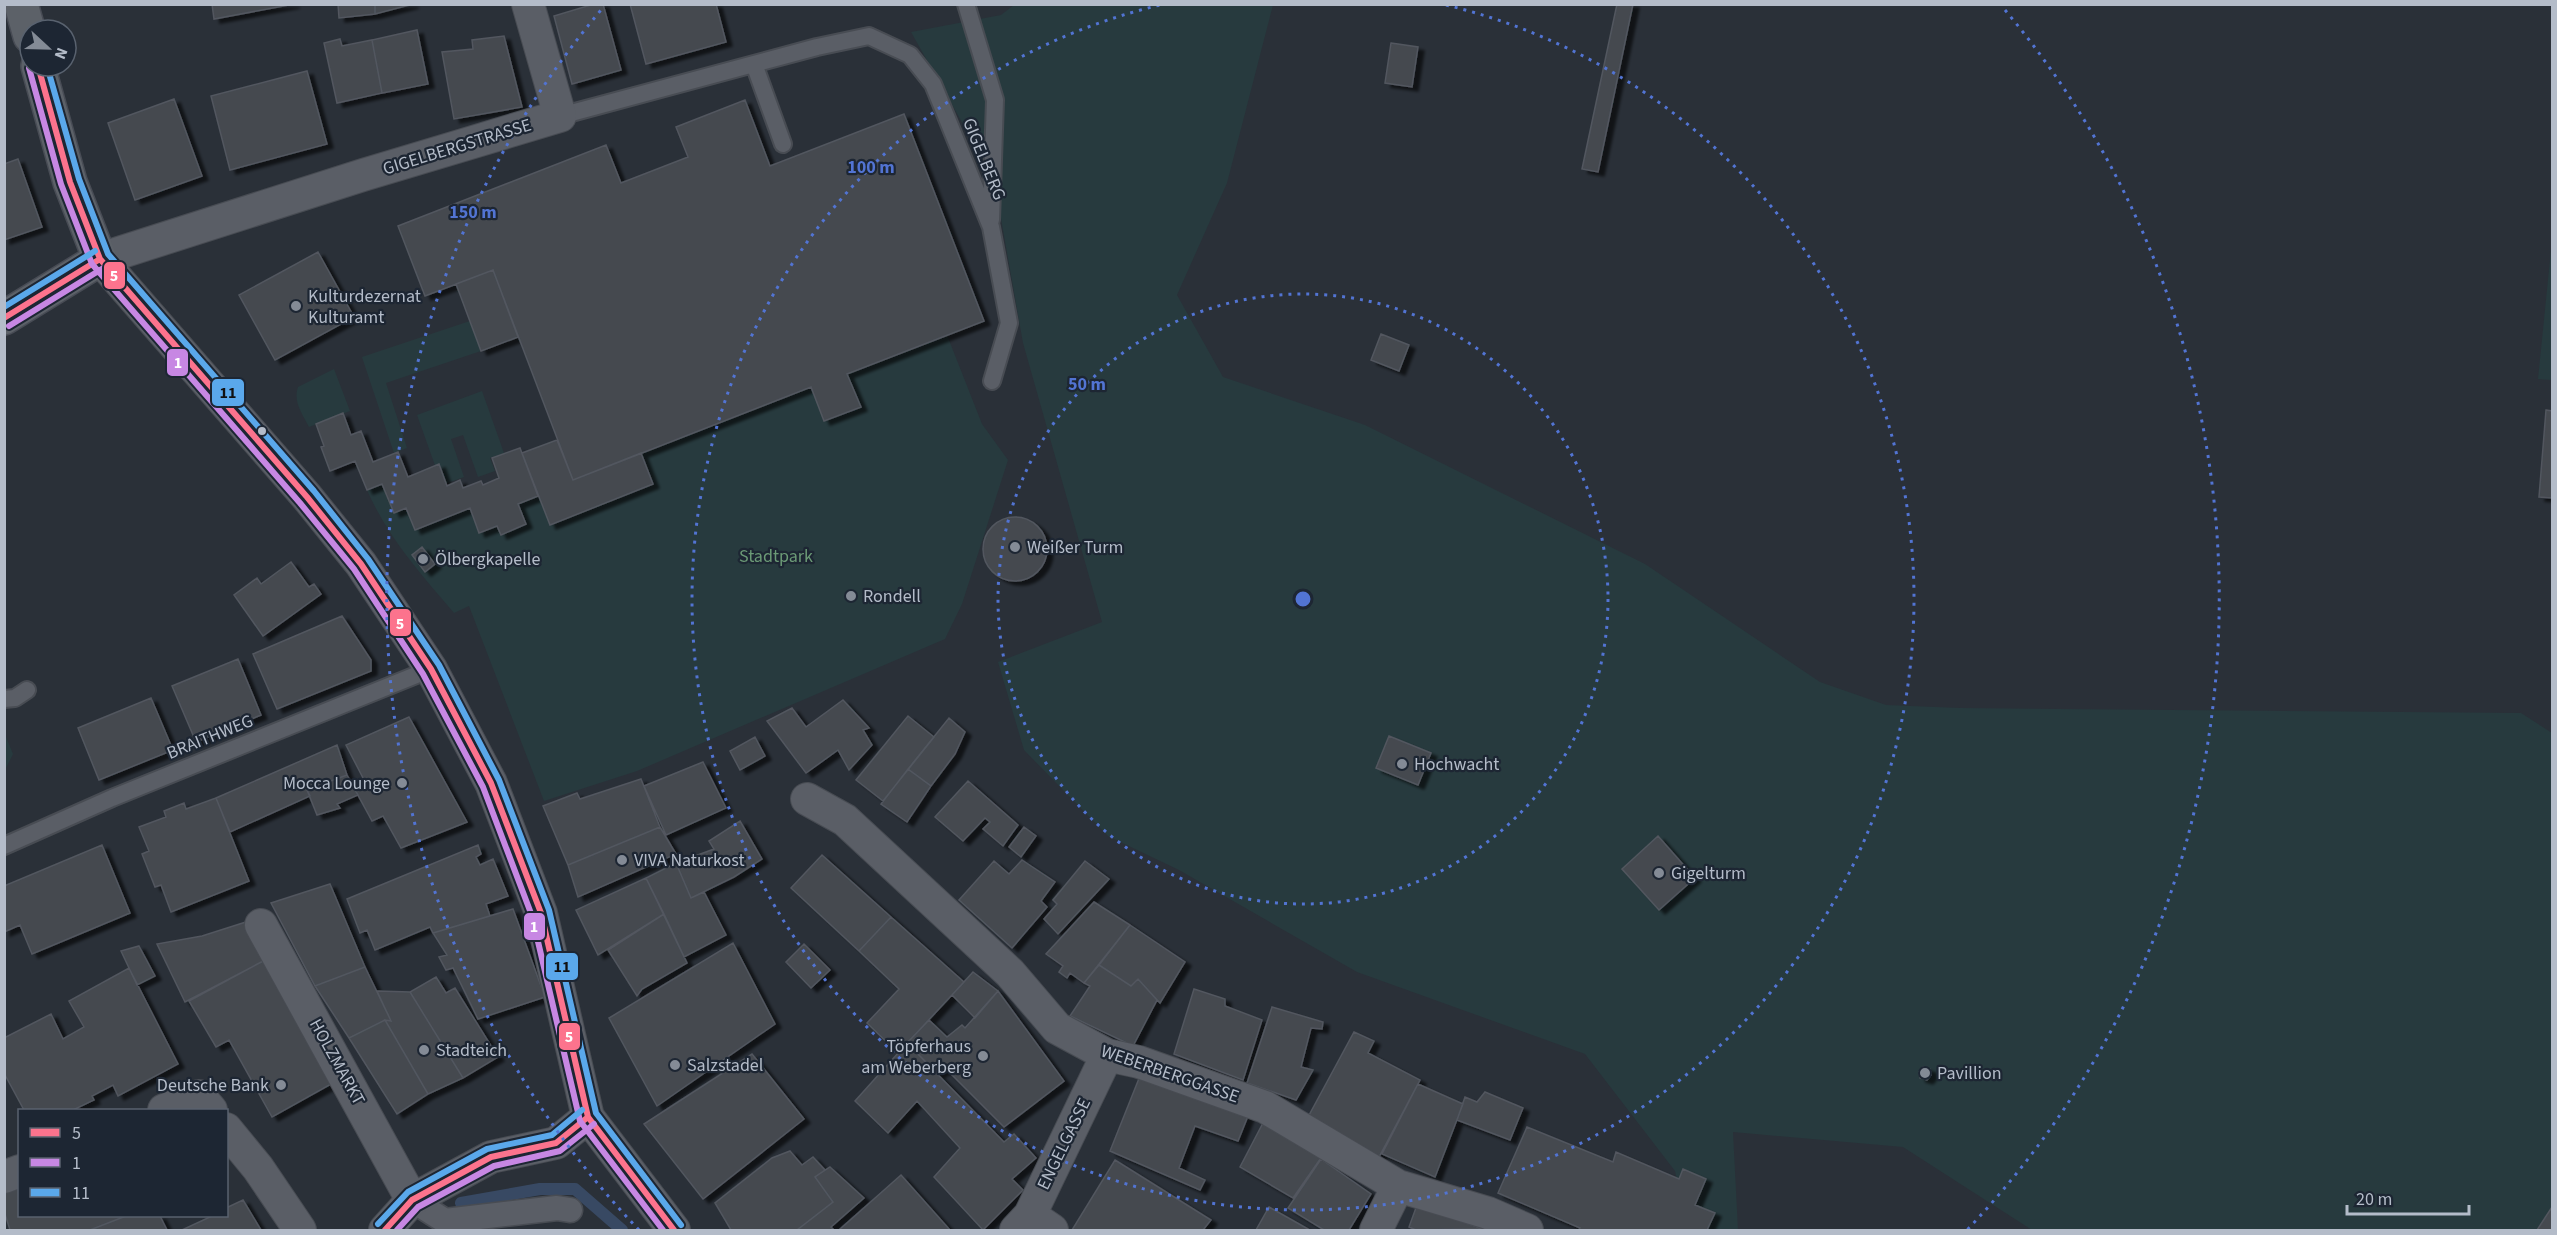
<svg xmlns="http://www.w3.org/2000/svg" width="2557" height="1235" font-family="'Source Sans 3',sans-serif">
	<style>
		.green { fill: #273a3e }
		.lines { fill: none; stroke-linecap: round; stroke-linejoin: round }
		.stream { stroke: #384963; stroke-width: 12 }
		.building { fill: #444950; stroke: #52575f; stroke-width: 1.5; filter: url(#shadow) }
		.service-casing { stroke: #484c53; stroke-width: 20 }
		.pedestrian-casing { stroke: #484c53; stroke-width: 27 }
		.minor-casing { stroke: #484c53; stroke-width: 34 }
		.primary-casing { stroke: #484c55; stroke-width: 36 }
		.service { stroke: #5a5e66; stroke-width: 16 }
		.pedestrian { stroke: #5a5e66; stroke-width: 24 }
		.minor { stroke: #5a5e66; stroke-width: 32 }
		.primary { stroke: #5c6168; stroke-width: 33 }
		.bus-1-casing { stroke: #1d2633; stroke-width: 10 }
		.bus-2-casing { stroke: #1d2633; stroke-width: 10 }
		.bus-3-casing { stroke: #1d2633; stroke-width: 10 }
		.bus-1 { stroke: #fc738d; stroke-width: 6 }
		.bus-2 { stroke: #c787e3; stroke-width: 6 }
		.bus-3 { stroke: #5aa8eb; stroke-width: 6 }
		.ring { fill: none; stroke: #5274d3; stroke-width: 3; stroke-dasharray: 3 6 }
		.poi-dot { fill: #848b96; stroke: #1d2633; stroke-width: 2 }
		.bus-dot { fill: #b4bcc9; stroke: #1d2633; stroke-width: 2 }
		.labels { text-anchor: middle; dominant-baseline: central; stroke-width: 4.5; stroke-linejoin: round; paint-order: stroke }
		.street-label { font-size: 18px; fill: #b4bcc9; stroke: #1d2633 }
		.poi-label { font-size: 18px; fill: #b4bcc9; stroke: #1d2633; text-anchor: start }
		.park-label { font-size: 18px; fill: #6b9a76; stroke: #1d2633 }
		.centre { fill: #5274d3; stroke: #1d2633; stroke-width: 3 }
		.ring-label { font-size: 18px; text-anchor: middle; font-weight: bold; fill: #5274d3; stroke: #1d2633; stroke-width: 4.5; stroke-linejoin: round; paint-order: stroke }
		.line-badge { stroke: #1d2633; stroke-width: 2 }
		.badge-label { font-size: 16px; text-anchor: middle; font-weight: bold; fill: #fff }
		.pale-badge-label { font-size: 16px; text-anchor: middle; font-weight: bold; fill: #111 }
	</style>
	<defs>
		<filter id="shadow"><feDropShadow dx="6" dy="4" stdDeviation="1.5" flood-color="#0009"/></filter>
	</defs>
	<rect width="100%" height="100%" fill="#2a3038"/>
	<path class="green" d="M1014,5H1273L1227,183L1177,295L1223,377L1365,425L1645,564L1820,682L1886,705L1960,708L2521,713L2552,733V1230H2032L1903,1147L1733,1132L1738,1230H1688L1675,1171L1585,1054L1357,972L1179,870L1108,836L1024,750L998,662L1102,622L1023,343L994,179L911,32L1001,15Z
		M2552,240V380L2538,379Z
		M470,321L481,351L386,383L407,448L394,453L362,357Z
		M947,335L982,424L1008,460L962,604L945,639L637,771L544,801L469,606L454,613C420,573 388,538 367,490L382,483L394,513L406,508L415,530L470,508L479,533L497,526L501,534L526,524L518,504L538,496L551,524L653,484L641,453L811,387L824,421L860,407L847,374Z
		M334,369L350,411L309,427C302,413 293,402 298,387Z
		M482,391L504,453L490,458L495,471L478,477L463,435L451,439L464,477L442,485L417,415Z
		M4,732L13,754L5,770H4Z"/>
	<g class="lines">
		<path class="stream" d="M461,1203L540,1189H575L622,1230"/>
	</g>
	<path class="building" d="M212,4H294L214,19Z
		M338,4H375V14L339,18Z
		M375,4H413L375,14Z
		M594,4H603L621,70L572,84L554,16Z
		M630,4H716L726,42L646,64Z
		M1617,4H1633L1598,172L1582,169Z
		M417,30L428,84L382,93L372,40Z
		M504,36L522,107L454,119L442,52L473,49L472,40Z
		M340,39L342,46L372,40L382,93L337,103L324,43Z
		M1391,43L1418,47L1412,87L1385,83Z
		M307,71L327,144L230,170L211,96Z
		M174,99L202,176L135,200L108,123Z
		M745,100L770,166L904,114L984,321L847,374L861,407L824,421L811,387L573,480L493,270L425,296L398,226L606,145L621,183L688,157L676,127Z
		M18,159L42,227L4,240V164Z
		M318,252L354,317L275,360L239,295Z
		M493,270L518,337L481,351L456,284Z
		M1381,334L1409,345L1399,371L1371,360Z
		M2546,410L2552,411V498L2539,497Z
		M343,413L351,435L361,431L373,462L398,452L408,477L439,464L447,486L460,480L463,488L481,481L483,485L499,478L492,458L520,448L538,496L518,504L526,524L501,535L497,526L479,533L470,508L415,530L406,508L394,513L382,484L367,490L355,461L330,471L321,447L324,446L316,424Z
		M557,440L573,480L641,453L653,484L550,525L522,453Z
		M983 549a32 32 0 1 1 64 0a32 32 0 1 1-64 0Z
		M422,547L435,564L425,572L412,555Z
		M291,562L309,587L314,584L321,594L263,636L234,595L257,578L261,584Z
		M342,616L371,660V671L277,709L253,654Z
		M238,659L261,715L196,742L172,686Z
		M151,698L173,750L99,780L78,728Z
		M843,700L869,728L863,730L872,745L849,770L838,750L806,773L767,721L792,708L806,727Z
		M908,716L934,737L883,801L856,780Z
		M409,717L467,822L401,848L383,816L372,821L353,786L364,780L346,745Z
		M949,718L965,732L955,754L931,786L908,769Z
		M1389,736L1431,753L1418,785L1376,768Z
		M755,737L765,756L740,770L730,751Z
		M337,745L347,775L307,790L310,796L230,832L216,798Z
		M703,762L726,808L666,835L644,786Z
		M908,769L931,786L907,822L881,804Z
		M347,775L358,795L337,804L340,808L317,815L307,790Z
		M641,779L660,827L568,865L543,806L577,793L580,799Z
		M968,781L1018,825L1003,846L983,829L990,822L985,818L963,841L935,817Z
		M216,798L249,881L171,912L161,885L155,887L142,854L149,851L139,827L166,817L164,811L184,803L186,809Z
		M740,821L762,859L734,877L691,898L676,863L714,849L709,841Z
		M660,827L676,854L578,897L568,865Z
		M1024,827L1036,836L1021,857L1009,847Z
		M1658,836L1695,878L1659,910L1622,869Z
		M102,845L130,913L32,954L20,925L4,932V886Z
		M478,845L481,854L476,857L480,865L493,859L508,896L486,904L490,916L433,933L430,927L375,950L367,930L360,933L347,899Z
		M822,855L891,917L859,951L791,888Z
		M1022,860L1055,882L1041,901L1047,907L1012,948L959,900L994,861L1009,874Z
		M1085,861L1109,879L1058,934L1044,919L1057,904L1053,900Z
		M676,863L691,898L704,892L726,935L684,957L646,878Z
		M646,878L664,914L598,955L576,910Z
		M330,884L365,967L315,986L271,903Z
		M1094,902L1130,925L1084,983L1070,973L1067,978L1059,972L1063,966L1046,954Z
		M513,909L545,997L478,1019L453,968L446,970L439,957L447,955L433,933Z
		M664,914L687,963L642,989L637,996L608,950Z
		M891,917L964,982L898,1053L867,1023L899,989L859,951Z
		M246,922L265,960L185,1002L157,944L202,936Z
		M1130,925L1185,962L1160,1003L1138,979L1131,986L1099,965Z
		M733,943L775,1024L657,1106L609,1018Z
		M804,944L830,970L811,988L786,962Z
		M139,946L155,976L137,985L121,951Z
		M265,960L333,1083L272,1117L229,1040L216,1047L189,1001Z
		M1099,965L1131,986L1138,979L1157,1000L1133,1046L1070,1016L1090,986L1084,983Z
		M365,967L391,1021L385,1020L349,1038L315,986Z
		M129,968L178,1064L118,1096L113,1085L92,1096L94,1100L73,1110H24L4,1073V1038L51,1014L63,1039L84,1027L69,1001Z
		M973,972L998,991L975,1018L952,995Z
		M436,977L446,993L455,988L498,1057L463,1078L410,992Z
		M1194,989L1225,999V1006L1262,1020L1243,1080L1174,1054Z
		M377,991L410,992L463,1078L428,1094L385,1020L391,1021Z
		M998,991L1064,1081L1004,1127L946,1069L938,1074L907,1043L929,1020L947,1037L962,1025L965,1028Z
		M1272,1007L1323,1022L1322,1029L1311,1028L1301,1067L1313,1070L1296,1100L1247,1083Z
		M385,1020L428,1094L397,1114L349,1038Z
		M1354,1032L1374,1041L1368,1053L1420,1080L1379,1157L1307,1119Z
		M907,1043L1004,1142L1014,1134L1036,1158L1012,1179L1023,1190L983,1230L934,1177L960,1148L917,1101L888,1133L855,1101Z
		M752,1054L804,1119L703,1199L644,1124Z
		M1923,1067L1930,1069L1931,1075L1927,1080L1920,1078L1919,1072Z
		M1140,1076L1248,1116L1238,1141L1195,1126L1179,1168L1205,1180L1200,1190L1110,1151Z
		M1418,1084L1463,1104L1435,1177L1382,1154Z
		M1485,1092L1523,1108L1510,1140L1457,1120L1465,1097L1477,1102Z
		M1264,1121L1323,1155L1293,1198L1240,1167Z
		M1527,1127L1613,1162L1616,1152L1679,1179L1683,1169L1706,1179L1695,1205L1715,1213L1707,1230H1579L1580,1228L1498,1193Z
		M790,1151L802,1165L813,1157L825,1170L815,1177L833,1202L797,1230H731L715,1203L772,1158Z
		M1321,1159L1371,1194L1349,1230H1324L1288,1208Z
		M1115,1160L1211,1220L1203,1230H1072Z
		M830,1167L864,1198L831,1227L834,1230H797L833,1202L815,1177Z
		M901,1175L950,1230H839Z
		M20,1185V1216H126L90,1230H10L4,1211V1192Z
		M243,1200L261,1230H182L212,1216H226V1208Z
		M1417,1205L1483,1229L1416,1230L1409,1227Z
		M1269,1207L1308,1229L1307,1230H1256Z
		M2552,1207V1230H2537Z
		M126,1216H160L167,1230H90Z"/>
	<g class="lines">
		<defs>
			<path id="service" d="M966,4L995,100L991,220
				M754,64L783,144
				M560,116L817,47L869,36L910,55L933,84L991,227L1009,323L992,381
				M4,699L15,698L27,690
				M4,846L112,798L431,669"/>
			<path id="pedestrian" d="M412,1200L445,1221L557,1208L570,1210"/>
			<path id="minor" d="M528,4L560,116L363,175L100,259L307,497L361,564L431,669L491,783L541,913L588,1117L674,1230
				M807,799L845,820L1010,973L1057,1028L1107,1055L1139,1062L1265,1107L1398,1186L1488,1213L1527,1230
				M261,925L412,1200
				M164,1110L199,1096L211,1110
				M226,1129L258,1168L300,1230
				M4,1177L20,1171
				M1030,1215L1052,1230
				M385,1230L412,1200L491,1157L556,1143L588,1117
				M1016,1230L1030,1215L1107,1055
				M1376,1230L1398,1186"/>
			<path id="primary" d="M21,4L30,36
				M4,318L100,259L70,182L38,66"/>
		</defs>
		<use href="#service" class="service-casing"/>
		<use href="#pedestrian" class="pedestrian-casing"/>
		<use href="#minor" class="minor-casing"/>
		<use href="#primary" class="primary-casing"/>
		<use href="#service" class="service"/>
		<use href="#pedestrian" class="pedestrian"/>
		<use href="#minor" class="minor"/>
		<use href="#primary" class="primary"/>
		<defs>
			<path id="bus-1" d="M38,66L70,182L100,259L307,497L361,564L431,669L491,783L541,913L588,1117L674,1230
				M4,318L100,259
				M385,1230L412,1200L491,1157L556,1143L588,1117"/>
			<path id="bus-2" d="M29,68L61,184L92,264L300,503L354,569L423,674L483,787L532,916L580,1121L663,1230
				M9,326L105,267
				M397,1230L418,1207L494,1166L560,1151L594,1124"/>
			<path id="bus-3" d="M47,66L79,179L108,254L314,491L368,559L439,665L499,780L549,910L596,1113L681,1225
				M4,307L95,251
				M378,1224L408,1192L487,1149L552,1135L582,1110"/>
		</defs>
		<use href="#bus-1" class="bus-1-casing"/>
		<use href="#bus-2" class="bus-2-casing"/>
		<use href="#bus-3" class="bus-3-casing"/>
		<use href="#bus-1" class="bus-1"/>
		<use href="#bus-2" class="bus-2"/>
		<use href="#bus-3" class="bus-3"/>
	</g>
	<g class="ring">
		<circle cx="1303" cy="599" r="305"/>
		<path d="M1446 5A611 611 0 1 1 1160 5"/>
		<path d="M639 1230A916 916 0 0 1 601 10M2005 10A916 916 0 0 1 1967 1230"/>
	</g>
	<g class="poi-dot">
		<circle cx="296" cy="306" r="6"/>
		<circle cx="1015" cy="547" r="6"/>
		<circle cx="423" cy="559" r="6"/>
		<circle cx="851" cy="596" r="6"/>
		<circle cx="1402" cy="764" r="6"/>
		<circle cx="402" cy="783" r="6"/>
		<circle cx="622" cy="860" r="6"/>
		<circle cx="1659" cy="873" r="6"/>
		<circle cx="424" cy="1050" r="6"/>
		<circle cx="983" cy="1056" r="6"/>
		<circle cx="675" cy="1065" r="6"/>
		<circle cx="1925" cy="1073" r="6"/>
		<circle cx="281" cy="1085" r="6"/>
	</g>
	<circle class="bus-dot" cx="262" cy="431" r="5"/>
	<g class="labels">
		<g class="street-label">
			<text transform="translate(457 147) rotate(-17)">GIGELBERGSTRASSE</text>
			<text transform="translate(984 159) rotate(68)">GIGELBERG</text>
			<text transform="translate(210 737) rotate(-22)">BRAITHWEG</text>
			<text transform="translate(337 1062) rotate(61)">HOLZMARKT</text>
			<text transform="translate(1170 1074) rotate(19)">WEBERBERGGASSE</text>
			<text transform="translate(1064 1144) rotate(-64)">ENGELGASSE</text>
		</g>
		<g class="poi-label">
			<text x="308" y="296">Kulturdezernat<tspan x="308" dy="21">Kulturamt</tspan></text>
			<text x="1027" y="547">Weißer Turm</text>
			<text x="435" y="559">Ölbergkapelle</text>
			<text x="863" y="596">Rondell</text>
			<text x="1414" y="764">Hochwacht</text>
			<text x="390" y="783" text-anchor="end">Mocca Lounge</text>
			<text x="634" y="860">VIVA Naturkost</text>
			<text x="1671" y="873">Gigelturm</text>
			<text x="971" y="1046" text-anchor="end">Töpferhaus<tspan x="971" dy="21">am Weberberg</tspan></text>
			<text x="436" y="1050">Stadteich</text>
			<text x="687" y="1065">Salzstadel</text>
			<text x="1937" y="1073">Pavillion</text>
			<text x="269" y="1085" text-anchor="end">Deutsche Bank</text>
		</g>
		<g class="park-label">
			<text x="776" y="556">Stadtpark</text>
		</g>
	</g>
	<circle cx="1303" cy="599" r="9" class="centre"/>
	<g class="ring-label">
		<text x="871" y="173">100 m</text>
		<text x="473" y="218">150 m</text>
		<text x="1087" y="390">50 m</text>
	</g>
	<g class="line-badge">
		<rect x="103" y="261" width="23" height="29" rx="6" fill="#fc738d"/>
		<rect x="166" y="348" width="23" height="29" rx="6" fill="#c787e3"/>
		<rect x="211" y="378" width="34" height="29" rx="6" fill="#5aa8eb"/>
		<rect x="389" y="608" width="23" height="29" rx="6" fill="#fc738d"/>
		<rect x="523" y="912" width="23" height="29" rx="6" fill="#c787e3"/>
		<rect x="545" y="952" width="34" height="29" rx="6" fill="#5aa8eb"/>
		<rect x="558" y="1022" width="23" height="29" rx="6" fill="#fc738d"/>
	</g>
	<g class="badge-label">
		<text x="114" y="281">5</text>
		<text x="178" y="368">1</text>
		<text x="400" y="629">5</text>
		<text x="534" y="932">1</text>
		<text x="569" y="1042">5</text>
	</g>
	<g class="pale-badge-label">
		<text x="228" y="398">11</text>
		<text x="562" y="972">11</text>
	</g>
	<rect width="2557" height="1235" fill="none" stroke="#b4bcc9" stroke-width="12"/>
	<rect x="18" y="1109" width="210" height="108" fill="#1d2633" stroke="#59626f" stroke-width="1.5"/>
	<rect x="30" y="1128" width="30" height="9" fill="#fc738d" stroke="#59626f" stroke-width="1.5"/>
	<text x="72" y="1139" font-size="18" fill="#b4bcc9">5</text>
	<rect x="30" y="1158" width="30" height="9" fill="#c787e3" stroke="#59626f" stroke-width="1.5"/>
	<text x="72" y="1169" font-size="18" fill="#b4bcc9">1</text>
	<rect x="30" y="1188" width="30" height="9" fill="#5aa8eb" stroke="#59626f" stroke-width="1.5"/>
	<text x="72" y="1199" font-size="18" fill="#b4bcc9">11</text>
	<g transform="translate(48 48) rotate(112)"><circle r="28" fill="#1d2633" stroke="#59626f" stroke-width="1.5"/>
	<path d="M0-4.5L10 22L0 15L-10 22Z" fill="#848b96"/>
	<text y="-9" font-size="16" font-weight="bold" text-anchor="middle" fill="#b4bcc9">N</text>
	</g>
	<path d="M2347 1205v9h122v-9" fill="none" stroke="#b4bcc9" stroke-width="3"/>
	<text x="2356" y="1205" font-size="18" fill="#b4bcc9" stroke="#1d2633" stroke-width="4.5" paint-order="stroke">20 m</text>
</svg>
